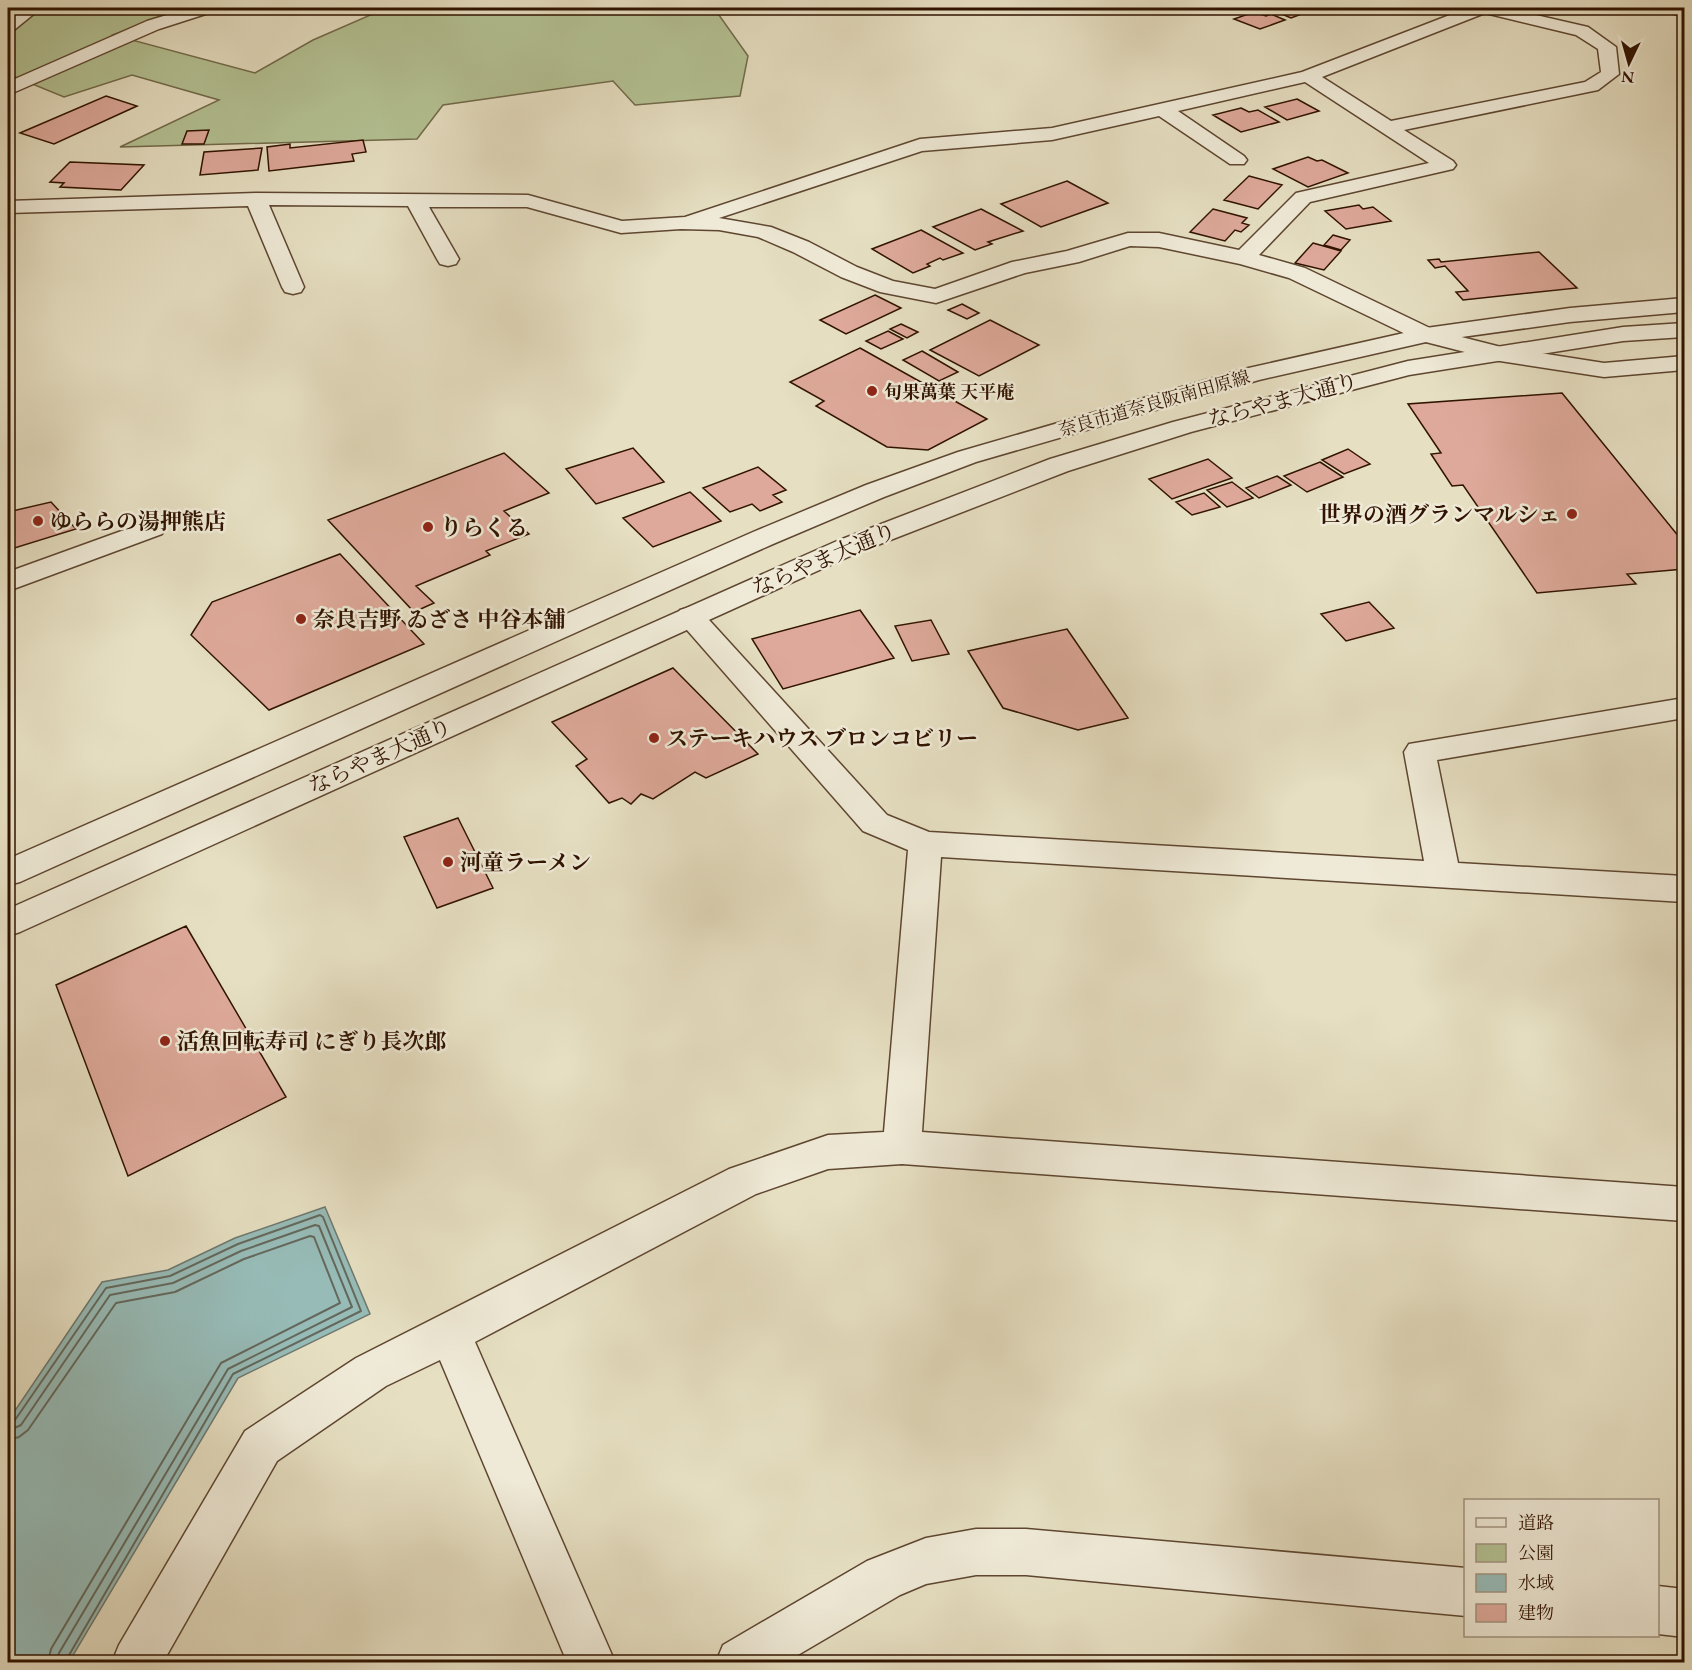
<svg xmlns="http://www.w3.org/2000/svg" width="1692" height="1670" font-family="'EB Garamond','Noto Serif JP',serif">
	<style>
		.green { fill: #b4c294; stroke: #726a4a; stroke-width: 1.5 }
		.water { fill: #97bcb8; stroke: #6e786e; stroke-width: 1.5 }
		.lines { fill: none; stroke-linecap: round; stroke-linejoin: round }
		.shore { stroke: #64685c; stroke-width: 2 }
		.building { fill: #dea99a; stroke: #301300; stroke-width: 1.5 }
		.minor-casing { stroke: #5e4630; stroke-width: 3 }
		.tertiary-casing { stroke: #5e4630; stroke-width: 3 }
		.minor { fill: #efead7; fill-rule: evenodd }
		.tertiary { fill: #efead7; fill-rule: evenodd }
		.poi-dot { fill: #8f2418; stroke: #efead7; stroke-width: 2 }
		.labels { text-anchor: middle; dominant-baseline: central; stroke-width: 5; stroke-linejoin: round; paint-order: stroke }
		.far-poi-label { font-size: 18px; font-weight: bold; fill: #301300; stroke: #efead7; text-anchor: start }
		.far-street-label { font-size: 18px; fill: #301300; stroke: #efead7 }
		.street-label { font-size: 22px; fill: #301300; stroke: #efead7 }
		.poi-label { font-size: 22px; font-weight: bold; fill: #301300; stroke: #efead7; text-anchor: start }
	</style>
	<rect width="100%" height="100%" fill="#e6dfc2"/>
	<filter id="stains"><feTurbulence type="fractalNoise" baseFrequency=".00333" numOctaves="4"/><feColorMatrix values="0 0 0 0 .2 0 0 0 0 .09 0 0 0 0 .02 0 0 0 .5 -.17"/></filter>
	<radialGradient id="worn" r=".72"><stop offset=".6" stop-color="#630" stop-opacity="0"/><stop offset="1" stop-color="#630" stop-opacity=".3"/></radialGradient>
	<path class="green" d="M8,8H185L113,35L255,73L313,40L382,10L383,8H714L748,56L740,96L635,105L613,81L443,105L417,139L120,147L219,100L132,75L64,97L13,76L8,78Z"/>
	<path class="water" d="M325,1207L370,1314L238,1378L69,1662H8V1421L102,1282L168,1270L235,1238Z"/>
	<g class="lines">
		<path class="shore" d="M8,1423L15,1420L106,1288L170,1276L238,1244L320,1215L323,1217L361,1311L233,1374L65,1662
			M8,1431L21,1425L110,1295L173,1283L241,1251L315,1225L319,1226L352,1307L228,1369L59,1653L57,1662
			M8,1440L19,1437L28,1430L116,1303L175,1292L244,1259L310,1236L314,1237L340,1303L221,1363L51,1649L48,1662"/>
	</g>
	<path class="building" d="M1113,8H1150L1154,10L1138,13L1130,9L1120,12Z
		M1193,8H1236L1224,14Z
		M1278,8H1318L1291,18L1277,12L1280,11L1274,9Z
		M1254,12L1266,16L1271,14L1285,20L1260,29L1234,19Z
		M106,96L137,106L54,144L20,133Z
		M1297,99L1319,111L1287,120L1265,107Z
		M1241,108L1249,112L1258,110L1279,122L1241,132L1213,115Z
		M209,130L204,144H182L187,131Z
		M363,140L366,152L352,154L354,161L269,171L267,147L290,144V148Z
		M262,148L258,170L200,175L204,152Z
		M1308,157L1317,161L1322,160L1348,173L1308,187L1273,169Z
		M70,162L144,165L121,190L60,187L64,183L50,182Z
		M1249,176L1282,185L1258,209L1224,200Z
		M1067,181L1108,203L1041,227L1001,204Z
		M1359,205L1363,209L1373,207L1391,221L1346,229L1325,211Z
		M981,209L1023,231L988,242L992,244L975,250L933,227Z
		M1213,209L1247,218L1242,223L1249,225L1241,232L1235,230L1225,241L1190,232Z
		M921,230L963,253L943,260L940,258L927,264L930,266L913,273L872,249Z
		M1333,235L1350,240L1341,250L1324,245Z
		M1313,243L1341,251L1324,270L1295,263Z
		M1539,252L1577,288L1463,300L1456,292L1468,291L1445,266L1435,268L1428,260L1439,259L1441,262Z
		M875,295L901,308L846,334L820,320Z
		M962,304L979,313L967,319L948,310Z
		M990,320L1039,345L979,376L930,350Z
		M901,324L918,332L907,338L890,329Z
		M888,331L903,339L881,349L866,341Z
		M860,348L987,419L928,450L887,447L816,406L824,401L790,382Z
		M922,351L958,372L939,381L903,360Z
		M1562,393L1684,543V569L1627,574L1636,584L1537,593L1463,485L1452,486L1431,454L1441,453L1408,404Z
		M633,448L664,482L596,504L566,469Z
		M1348,449L1370,464L1344,474L1322,460Z
		M504,453L549,493L504,511L529,534L486,551L490,555L416,586L434,603L414,612L328,520Z
		M1208,459L1232,478L1172,499L1149,479Z
		M1320,462L1343,477L1307,492L1284,476Z
		M758,467L786,490L773,495L782,502L760,511L752,504L730,512L703,488Z
		M1277,476L1291,485L1259,498L1246,488Z
		M1232,482L1253,498L1227,507L1207,490Z
		M690,492L721,521L653,547L623,518Z
		M1204,493L1220,507L1192,515L1176,502Z
		M51,502L76,529L8,550V512Z
		M340,554L424,644L269,710L191,635L212,602Z
		M1369,602L1394,628L1346,641L1321,614Z
		M860,610L894,658L783,689L752,639Z
		M931,620L949,654L912,661L895,626Z
		M1067,629L1128,718L1078,730L1003,708L968,651Z
		M673,668L758,754L706,778L695,772L653,799L641,794L631,804L622,798L609,803L576,766L587,759L552,722Z
		M458,818L493,888L437,908L404,837Z
		M186,926L286,1097L128,1176L56,985Z"/>
	<g class="lines">
		<defs>
			<path id="minor" d="M22,8H41L14,30L8,31V18Z
				M190,8H215L212,12L159,29L8,95V82L147,21Z
				M1468,8H1506L1588,27L1616,47L1619,74L1598,90L1404,130L1453,161L1456,165L1453,169L1310,202L1259,255L1305,268L1434,330L1501,347L1604,363L1684,356V370L1604,377L1500,361L1418,340L1289,278L1240,264L1159,247L1130,246L1079,262L1025,273L936,303L880,292L841,277L793,252L758,237L719,230L681,229L621,233L527,207H429L459,259L456,264L448,266L440,264L437,259L408,206L269,205L304,287L301,292L293,294L285,292L282,287L248,206L8,213V201L256,193L528,195L622,221L685,217L920,139L1052,128L1302,72ZM1485,13L1576,35L1598,49L1601,72L1585,82L1391,121L1322,77ZM1305,82L1429,163L1296,193L1239,250L1159,233H1128L1067,251L1012,262L935,289L893,281L857,267L809,242L771,227L719,218L922,151L1052,140L1159,116L1230,164H1244L1247,160L1244,156L1178,111Z
				M1662,8H1684V16L1665,12Z
				M152,520L162,522L166,528L162,534L8,591V572Z
				M690,607L700,610L887,815L929,832L1424,861L1404,752L1409,744L1684,698V718L1437,760L1458,863L1684,876V902L941,857L922,1132L1684,1187V1221L902,1164L828,1169L756,1194L475,1342L615,1662H567L440,1360L386,1386L277,1461L163,1662H112L119,1645L245,1431L356,1358L729,1169L828,1135L884,1132L908,850L863,831L680,622L676,616L680,610Z
				M976,1529H1026L1466,1568V1616L1026,1575H976L926,1584L900,1595L786,1662H716L723,1645L867,1561L926,1538Z
				M1658,1586L1684,1589V1637L1658,1634Z"/>
			<path id="tertiary" d="M1684,298V312L1570,322L1426,342L1259,380L976,462L884,497L773,544L20,882L8,885V859L753,532L866,485L958,452L1244,369L1426,328L1570,308Z
				M1684,323V337L1623,341L1409,375L1191,432L1068,471L857,553L20,932L8,936V909L837,541L1050,459L1173,422L1408,361L1623,327Z"/>
		</defs>
		<use href="#minor" class="minor-casing"/>
		<use href="#tertiary" class="tertiary-casing"/>
		<use href="#minor" class="minor"/>
		<use href="#tertiary" class="tertiary"/>
	</g>
	<g class="poi-dot">
		<circle cx="872" cy="391" r="6"/>
		<circle cx="1572" cy="514" r="6"/>
		<circle cx="38" cy="521" r="6"/>
		<circle cx="428" cy="527" r="6"/>
		<circle cx="301" cy="619" r="6"/>
		<circle cx="654" cy="738" r="6"/>
		<circle cx="448" cy="862" r="6"/>
		<circle cx="165" cy="1041" r="6"/>
	</g>
	<g class="labels">
		<g class="far-poi-label">
			<text x="884" y="391">旬果萬葉 天平庵</text>
		</g>
		<g class="far-street-label">
			<text transform="translate(1154 403) rotate(-16)">奈良市道奈良阪南田原線</text>
		</g>
		<g class="street-label">
			<text transform="translate(1283 400) rotate(-15)">ならやま大通り</text>
			<text transform="translate(824 559) rotate(-23)">ならやま大通り</text>
			<text transform="translate(380 756) rotate(-24)">ならやま大通り</text>
		</g>
		<g class="poi-label">
			<text x="1560" y="514" text-anchor="end">世界の酒グランマルシェ</text>
			<text x="50" y="521">ゆららの湯押熊店</text>
			<text x="440" y="527">りらくる</text>
			<text x="313" y="619">奈良吉野 ゐざさ 中谷本舗</text>
			<text x="666" y="738">ステーキハウス ブロンコビリー</text>
			<text x="460" y="862">河童ラーメン</text>
			<text x="177" y="1041">活魚回転寿司 にぎり長次郎</text>
		</g>
	</g>
	<rect width="1692" height="1670" fill="none" stroke="#e6dfc2" stroke-width="30"/>
	<rect x="9" y="9" width="1674" height="1652" fill="none" stroke="#301300" stroke-width="3"/>
	<rect x="15" y="15" width="1662" height="1640" fill="none" stroke="#301300" stroke-width="1.5"/>
	<rect x="1464" y="1499" width="195" height="138" fill="#efead7" stroke="#a39481" stroke-width="1.5"/>
	<rect x="1476" y="1518" width="30" height="9" fill="#efead7" stroke="#a39481" stroke-width="1.5"/>
	<text x="1518" y="1529" font-size="18" fill="#301300">道路</text>
	<rect x="1476" y="1544" width="30" height="18" fill="#b4c294" stroke="#a39481" stroke-width="1.5"/>
	<text x="1518" y="1559" font-size="18" fill="#301300">公園</text>
	<rect x="1476" y="1574" width="30" height="18" fill="#97bcb8" stroke="#a39481" stroke-width="1.5"/>
	<text x="1518" y="1589" font-size="18" fill="#301300">水域</text>
	<rect x="1476" y="1604" width="30" height="18" fill="#dea99a" stroke="#a39481" stroke-width="1.5"/>
	<text x="1518" y="1619" font-size="18" fill="#301300">建物</text>
	<g transform="translate(1629 63) rotate(185)" stroke="#efead7" stroke-width="4.5" paint-order="stroke">
	<path d="M0-4.5L10 22L0 15L-10 22Z" fill="#301300"/>
	<text y="-9" font-size="16" font-weight="bold" text-anchor="middle" fill="#301300">N</text>
	</g>
	<rect width="100%" height="100%" filter="url(#stains)"/>
	<rect width="100%" height="100%" fill="url(#worn)"/>
</svg>
